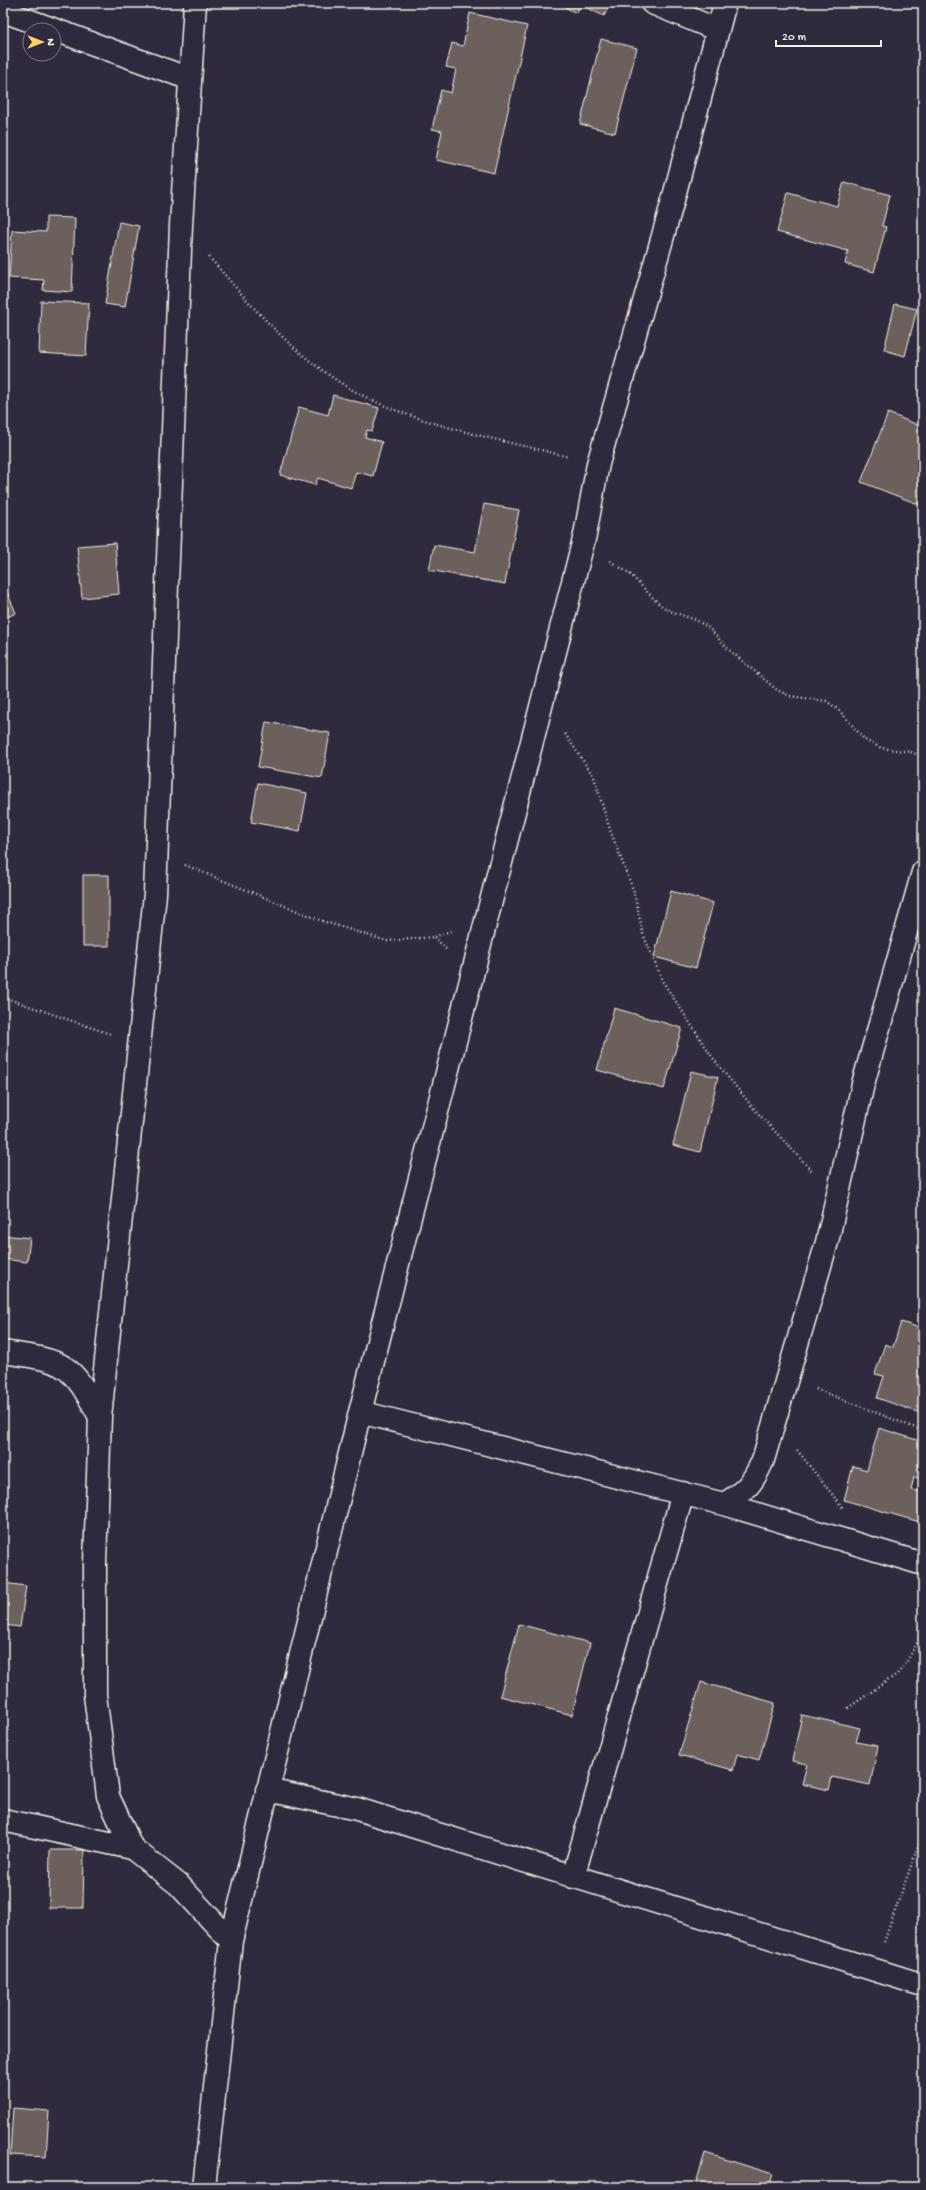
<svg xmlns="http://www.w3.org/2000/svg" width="926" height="2190" font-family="'Gochi Hand',sans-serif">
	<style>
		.building { fill: #6c605b; stroke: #f4f1e8 }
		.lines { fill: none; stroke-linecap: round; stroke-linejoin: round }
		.minor-casing { stroke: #f4f1e8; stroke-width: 25 }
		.path { stroke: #f4f1e8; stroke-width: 2.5; stroke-dasharray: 1 3; stroke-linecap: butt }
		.minor { stroke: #2f2a3d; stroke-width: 22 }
	</style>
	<rect width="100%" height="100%" fill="#2f2a3d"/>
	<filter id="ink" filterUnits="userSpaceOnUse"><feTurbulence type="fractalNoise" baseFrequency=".025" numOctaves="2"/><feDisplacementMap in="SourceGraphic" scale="8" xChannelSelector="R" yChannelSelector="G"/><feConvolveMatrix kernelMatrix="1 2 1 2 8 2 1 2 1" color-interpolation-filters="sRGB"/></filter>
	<g filter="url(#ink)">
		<path class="building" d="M558,3H611L604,16L581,5L576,13Z
			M470,13L527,26L494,173L436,160L442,131L432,129L441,90L451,93L456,69L446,67L452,43L463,46Z
			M601,39L637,48L615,133L580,124Z
			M844,182L890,195L882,226L886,227L874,272L845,264L848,251L777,232L788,193L837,206Z
			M46,217L75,218L72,292L43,290L44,280L9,278L12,230L46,232Z
			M119,222L139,226L125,307L105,304Z
			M41,301L89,303L86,356L39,353Z
			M895,304L917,309L905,356L884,350Z
			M333,395L379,408L372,431L367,430L365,437L382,442L373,476L356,472L351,488L318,478L315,485L280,475L299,407L328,415Z
			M888,413L923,427V506L861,482Z
			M484,504L519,510L505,584L429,570L434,545L475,552Z
			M115,543L119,594L82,598L77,546Z
			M3,583L16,613L3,619Z
			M266,722L330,733L322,778L258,767Z
			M258,783L307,793L300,831L251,822Z
			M83,875H109V946H83Z
			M671,891L713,903L696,968L654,957Z
			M614,1008L682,1028L664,1089L597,1070Z
			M691,1071L718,1077L700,1152L673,1145Z
			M3,1235L30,1238L27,1262L3,1259Z
			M901,1322L923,1329V1414L877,1398L884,1376L875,1374L885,1344L893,1347Z
			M879,1428L923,1442V1479L914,1477L911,1490L923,1492V1523L844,1500L853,1466L867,1470Z
			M3,1583L26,1586L20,1627L3,1625Z
			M519,1624L590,1643L572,1715L500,1696Z
			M701,1682L775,1703L759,1760L737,1754L733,1770L679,1755Z
			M802,1715L860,1728L856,1742L878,1746L870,1785L832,1777L829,1790L802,1784L807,1764L792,1761Z
			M50,1850H84L83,1908H49Z
			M13,2108L49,2111L46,2157L10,2155Z
			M705,2153L773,2174L769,2187H695Z"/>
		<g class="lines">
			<defs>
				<path id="minor" d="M195,3L181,225L155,894L100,1417L95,1563V1695L108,1796L132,1848L179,1885L231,1941
					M652,3L718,30
					M3,11L190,79
					M3,1352C65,1361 70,1361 100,1417
					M360,1412L724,1504L923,1564
					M724,1504C746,1491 753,1483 763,1460L827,1242L863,1084L923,872
					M267,1790L357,1809L923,1985
					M3,1820L132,1848
					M573,1877L683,1493
					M204,2187L231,1941L360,1412L585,535L598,464L672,204L725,3"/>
			</defs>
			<use href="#minor" class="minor-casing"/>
			<path class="path" d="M209,257C252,306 288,350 344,385C404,423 499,439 569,457
				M610,561L629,573L659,604L670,611L696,620L709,628L728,649L777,690L790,696L826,701L838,709L865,740L881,748L911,752L923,757
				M565,734L594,777L610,830L634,892L643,934L663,982L715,1061L755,1110L813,1172
				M185,865L322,921L387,941L434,937L453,930
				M434,937L448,951
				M3,997L110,1034
				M816,1389L923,1431
				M797,1450L843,1508
				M848,1708L897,1674L905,1665L923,1632
				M884,1942L923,1832"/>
			<use href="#minor" class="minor"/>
		</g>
	</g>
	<rect width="926" height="2190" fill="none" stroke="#2f2a3d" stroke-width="16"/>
	<rect x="8" y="8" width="910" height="2174" fill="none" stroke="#f4f1e8" stroke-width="1.5" filter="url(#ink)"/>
	<g transform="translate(42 42) rotate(90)"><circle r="19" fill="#2f2a3d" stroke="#7e7a81"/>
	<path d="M0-3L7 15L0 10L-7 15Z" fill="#ffd166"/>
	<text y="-6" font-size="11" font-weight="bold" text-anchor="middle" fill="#f4f1e8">N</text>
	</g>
	<path d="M776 40v6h105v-6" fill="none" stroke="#f4f1e8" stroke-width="2"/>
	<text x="782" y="40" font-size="12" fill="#f4f1e8" stroke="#2f2a3d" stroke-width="3" paint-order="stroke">20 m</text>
</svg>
